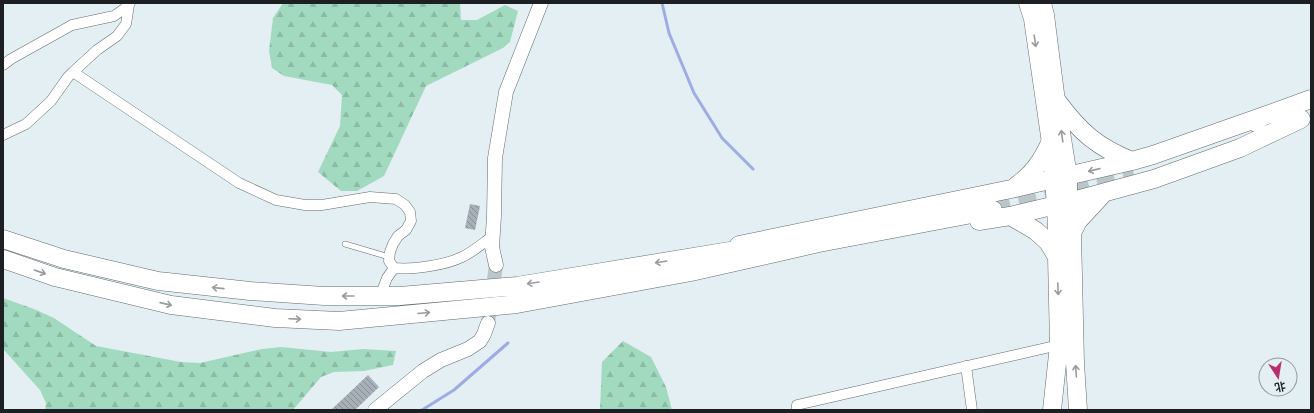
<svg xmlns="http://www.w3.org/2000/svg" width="1314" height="413" font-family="Karla,'Noto Sans SC',sans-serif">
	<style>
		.forest { fill: url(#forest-firs) }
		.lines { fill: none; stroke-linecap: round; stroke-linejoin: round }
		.stream { stroke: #9face4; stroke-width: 3 }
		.building { fill: url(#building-back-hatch) }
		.secondary-tunnel { stroke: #bbc6c9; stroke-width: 14; stroke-dasharray: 14 7; stroke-linecap: butt }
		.highway-tunnel { stroke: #bbc6c9; stroke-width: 18; stroke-dasharray: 18 9; stroke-linecap: butt }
		.lane-casing { stroke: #616c70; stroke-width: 6 }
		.street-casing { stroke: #616c70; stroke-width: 11 }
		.secondary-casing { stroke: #616c70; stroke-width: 15 }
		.primary-casing { stroke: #616c70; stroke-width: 17 }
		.highway-casing { stroke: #616c70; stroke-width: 19 }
		.lane { stroke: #fff; stroke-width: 5 }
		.street { stroke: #fff; stroke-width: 10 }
		.secondary { stroke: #fff; stroke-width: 14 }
		.primary { stroke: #fff; stroke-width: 16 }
		.highway { stroke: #fff; stroke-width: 18 }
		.oneway { stroke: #999b9c }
	</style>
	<defs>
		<pattern id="forest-firs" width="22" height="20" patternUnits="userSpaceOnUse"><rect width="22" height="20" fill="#a2dabf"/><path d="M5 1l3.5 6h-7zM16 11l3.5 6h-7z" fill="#8bbba4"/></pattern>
		<pattern id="building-back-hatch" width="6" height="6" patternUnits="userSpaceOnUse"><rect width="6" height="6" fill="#a7afb7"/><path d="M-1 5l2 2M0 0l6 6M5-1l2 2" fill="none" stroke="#878e94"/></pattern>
	</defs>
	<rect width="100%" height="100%" fill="#e3eff3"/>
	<path class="forest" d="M283,3H460L461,20H477L505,5L518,11L510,42L503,48L426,86L384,176L357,191H341L318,172L340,126L342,95L332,85L284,76L272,68L269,51L273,18Z
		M3,298L34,309L54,318L96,346L181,362L200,363L262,349L281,347L331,352L363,349L396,351L393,365L364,371L334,372L321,377L293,410H45L46,403L40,390L3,349Z
		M623,341L651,357L666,387L672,410H600L602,362Z"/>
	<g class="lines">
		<path class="stream" d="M662,3L669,33L694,93L722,138L753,169
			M422,410L454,390L508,343"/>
	</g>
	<path class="building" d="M470,204L480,206L475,230L465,228Z
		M368,375L379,387L355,410H331Z"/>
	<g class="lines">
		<path class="secondary-tunnel" d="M488,323L496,265"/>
		<path class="highway-tunnel" d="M1096,178L1133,170
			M993,210L1111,182"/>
		<defs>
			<path id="lane" d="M345,244L389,257"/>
			<path id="street" d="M3,65L11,59L72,25L114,16L124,9L130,3
				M73,72L239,183L276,200L305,205H322L370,197L396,199L405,205L410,212L411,221L406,230L398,236L393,244L390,252L389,261L394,268C412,270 446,265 462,257C473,252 483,243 493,236
				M3,135L26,124L51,101L68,77L73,72L97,50L117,36L126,24L129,5
				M380,296L387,278L394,268
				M966,366L972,410
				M797,410V405L1059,345"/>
			<path id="secondary" d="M496,265L492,247L494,216L495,158L506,92L541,3
				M375,410L423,371L441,360L468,349L480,341L484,334L488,323"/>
			<path id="primary" d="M1027,3L1032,19L1050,143L1055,205L1057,257
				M1043,3L1046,15L1057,101L1069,176V202L1072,233"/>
			<path id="highway" d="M1057,101C1080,132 1097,147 1132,161
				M1254,122L1264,116L1311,99
				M1016,186C1033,174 1041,162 1050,143
				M1010,216L1026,225L1036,231L1048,242L1057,257L1059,345L1052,410
				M979,221L1010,216L1069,202L1154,179L1240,148L1301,119
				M3,239L64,259L158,281L250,291L324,296H400L517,286L754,247
				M739,245L1011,189L1132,161L1153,155L1264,116
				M3,259L55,277L171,305L275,318L339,321L517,304L691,272L819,243L993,210
				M1078,410L1075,363L1072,233L1078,221L1103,194"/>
		</defs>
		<use href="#lane" class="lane-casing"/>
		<use href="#street" class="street-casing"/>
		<use href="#secondary" class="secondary-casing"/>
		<use href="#primary" class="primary-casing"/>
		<use href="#highway" class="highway-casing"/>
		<use href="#lane" class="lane"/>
		<use href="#street" class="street"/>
		<use href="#secondary" class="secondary"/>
		<use href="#primary" class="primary"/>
		<use href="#highway" class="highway"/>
	</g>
	<defs><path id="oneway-shaft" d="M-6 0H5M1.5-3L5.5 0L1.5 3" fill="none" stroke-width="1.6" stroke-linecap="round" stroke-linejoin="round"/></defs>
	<g class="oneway">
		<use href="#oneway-shaft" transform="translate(1035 41) rotate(82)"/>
		<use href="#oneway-shaft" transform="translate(1062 136) rotate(-98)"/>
		<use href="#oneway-shaft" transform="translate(1094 170) rotate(167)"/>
		<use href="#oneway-shaft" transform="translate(661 262) rotate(171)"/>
		<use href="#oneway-shaft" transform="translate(40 272) rotate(19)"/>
		<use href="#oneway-shaft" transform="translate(533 283) rotate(171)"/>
		<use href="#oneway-shaft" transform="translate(218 288) rotate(-174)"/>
		<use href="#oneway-shaft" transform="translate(1058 289) rotate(88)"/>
		<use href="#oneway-shaft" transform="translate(348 296) rotate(-180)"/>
		<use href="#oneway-shaft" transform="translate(166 304) rotate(13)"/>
		<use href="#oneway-shaft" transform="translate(424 313) rotate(-5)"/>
		<use href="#oneway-shaft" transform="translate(295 319) rotate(2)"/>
		<use href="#oneway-shaft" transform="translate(1076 371) rotate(-94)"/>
	</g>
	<rect width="1314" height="413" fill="none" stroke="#1c2022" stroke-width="8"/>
	<g transform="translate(1278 377) rotate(168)"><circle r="19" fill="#e3eff3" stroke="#939c9f"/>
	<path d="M0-3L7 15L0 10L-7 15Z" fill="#b72f6d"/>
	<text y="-6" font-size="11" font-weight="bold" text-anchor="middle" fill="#1c2022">北</text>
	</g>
</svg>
